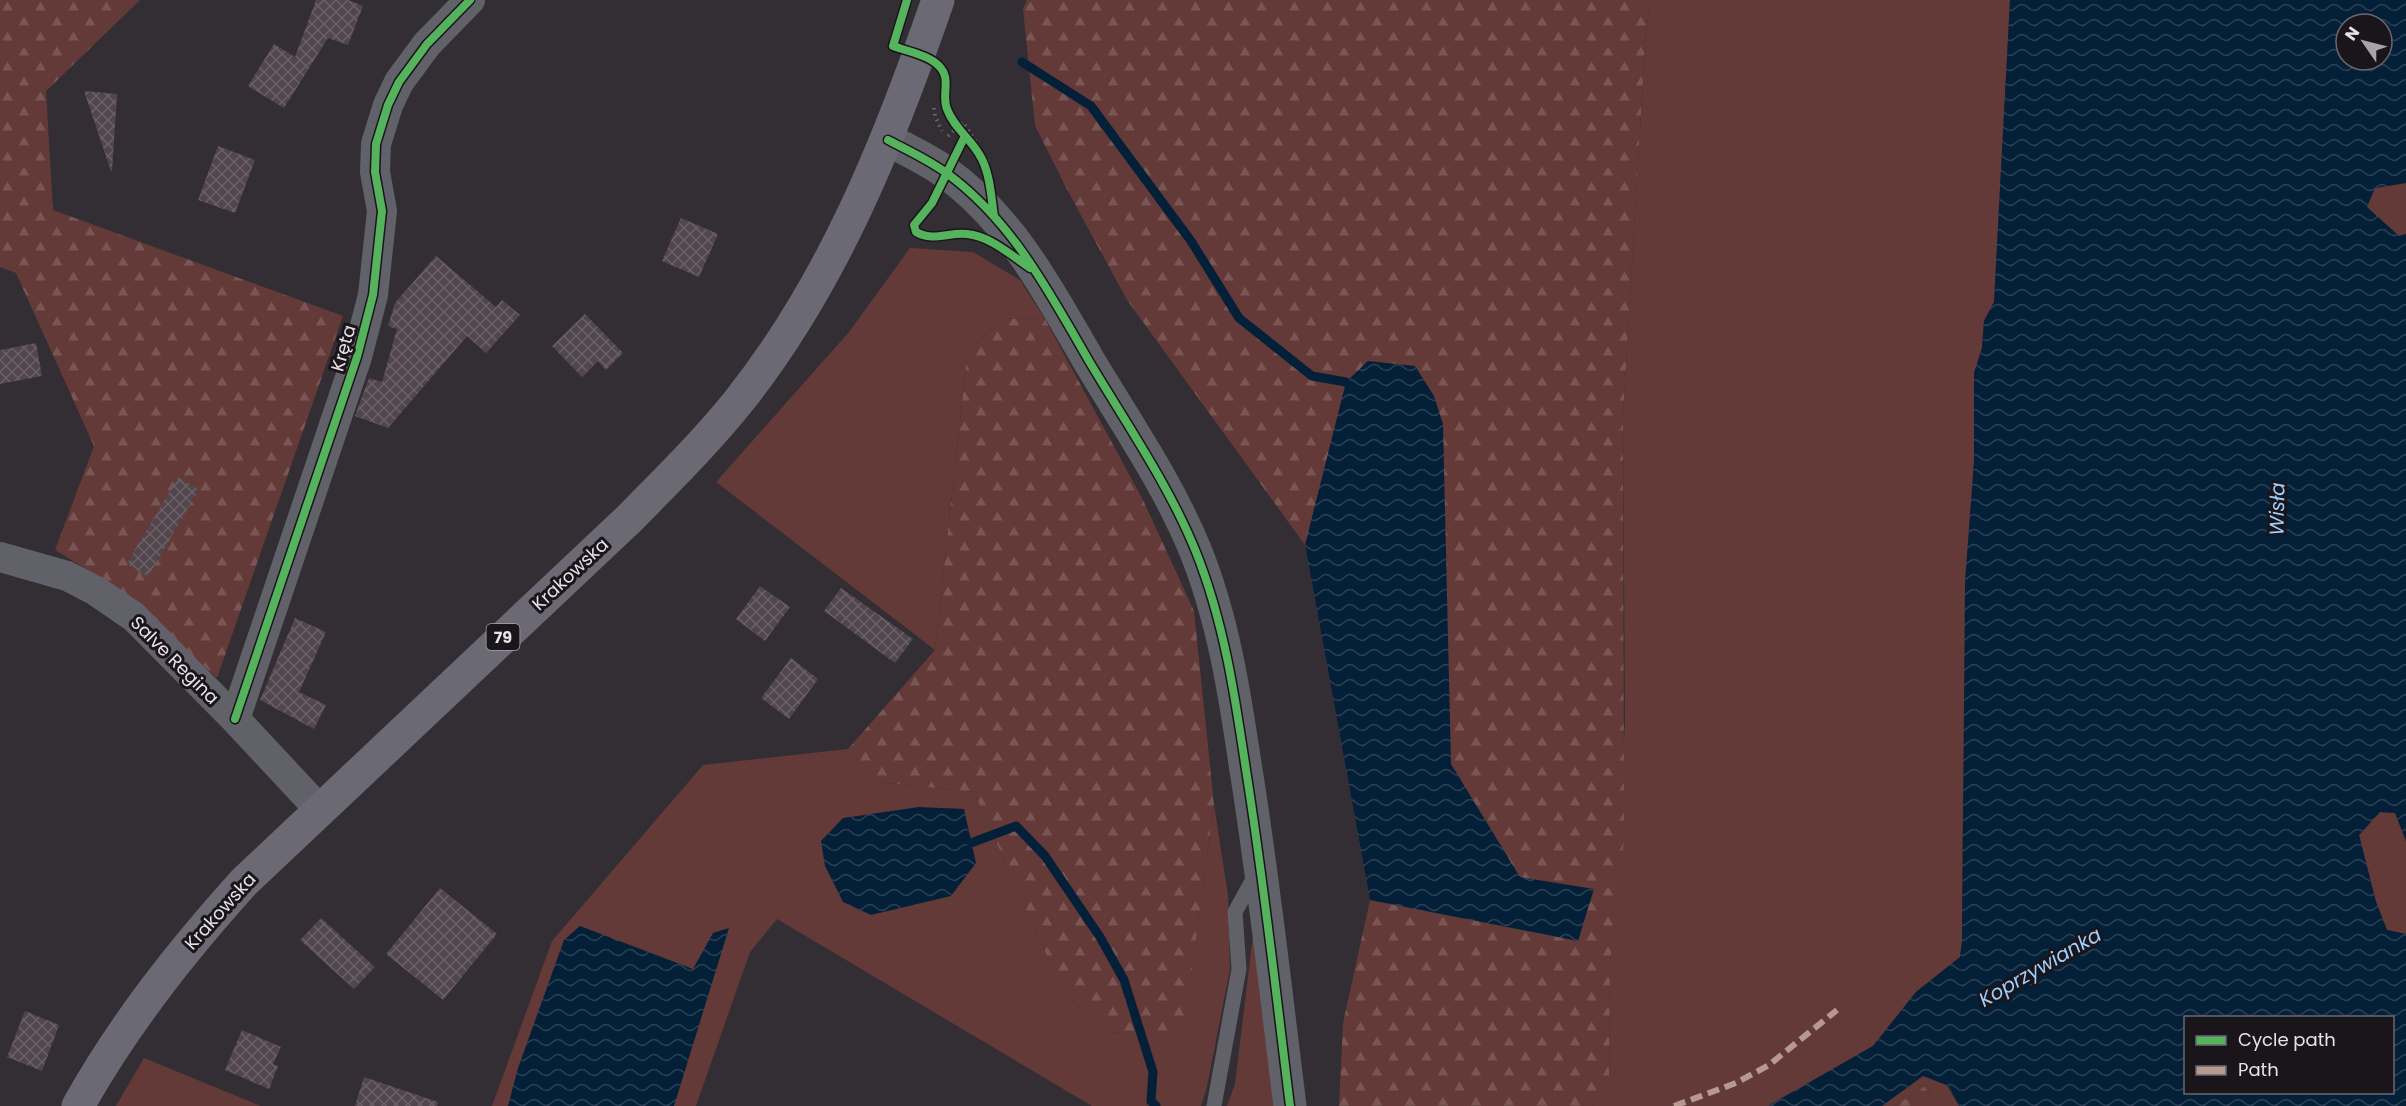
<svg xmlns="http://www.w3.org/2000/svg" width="2406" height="1106" font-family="Poppins,sans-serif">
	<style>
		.green { fill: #633a37 }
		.forest { fill: url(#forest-firs) }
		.water { fill: url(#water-waves); fill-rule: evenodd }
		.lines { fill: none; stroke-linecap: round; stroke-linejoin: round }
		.stream { stroke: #042038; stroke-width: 9 }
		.building { fill: url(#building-cross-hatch) }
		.path { stroke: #69686e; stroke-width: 4; stroke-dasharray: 1.5 4.5; stroke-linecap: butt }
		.service { stroke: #616169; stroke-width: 15 }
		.minor { stroke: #616169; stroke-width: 30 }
		.tertiary { stroke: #616169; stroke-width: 33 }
		.primary { stroke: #6b6a74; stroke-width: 33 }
		.quiet { stroke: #b69a8f; stroke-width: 6; stroke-dasharray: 12 6; stroke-linecap: butt }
		.cycleway-casing { stroke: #19151a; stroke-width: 11 }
		.cycleway { stroke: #56b35d; stroke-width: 8 }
		.labels { text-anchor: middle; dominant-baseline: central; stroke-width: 6; stroke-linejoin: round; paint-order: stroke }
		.shield { fill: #19151a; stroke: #a9a4ab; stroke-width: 1.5 }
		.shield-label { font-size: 16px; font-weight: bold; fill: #e7e2e9 }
		.street-label { font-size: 18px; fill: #e7e2e9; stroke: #19151a }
		.water-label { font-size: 20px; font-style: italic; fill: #9dcffe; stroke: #19151a }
	</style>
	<defs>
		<pattern id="forest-firs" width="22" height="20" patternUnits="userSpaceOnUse" patternTransform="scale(1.5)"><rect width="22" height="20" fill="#633a37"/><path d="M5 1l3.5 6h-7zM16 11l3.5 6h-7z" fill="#795654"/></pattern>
		<pattern id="water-waves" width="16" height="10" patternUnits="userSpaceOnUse" patternTransform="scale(1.5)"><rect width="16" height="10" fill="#042038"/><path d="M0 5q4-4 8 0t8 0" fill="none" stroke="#294055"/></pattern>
		<pattern id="building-cross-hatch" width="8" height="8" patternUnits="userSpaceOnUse" patternTransform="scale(1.5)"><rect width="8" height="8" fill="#52464d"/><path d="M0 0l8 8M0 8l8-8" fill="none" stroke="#6b6067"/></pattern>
	</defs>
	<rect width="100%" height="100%" fill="#322e33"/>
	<path class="green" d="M1651,0H2010L1994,302L1984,321L1982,348L1974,373V461L1963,801L1962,941L1960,957L1916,992L1873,1046L1768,1106H1592L1609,1090L1610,965L1625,722L1623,416L1646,29Z
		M2406,183V234L2399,236L2366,207L2375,188Z
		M910,248L973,252L1020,280L1045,319L999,318L967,356L935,650L716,482L849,332Z
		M848,749L859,780L974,792L1063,992L1108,1032L1183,1036L1214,804L1228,895L1230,969L1207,1087L1201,1106H1092L777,919L750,952L696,1106H492L552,941L703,765Z
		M2380,812L2395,813L2406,841V934L2387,930L2376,902L2359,835Z
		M1254,927L1284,1106H1227L1235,1084Z
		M144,1058L261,1106H116Z
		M1933,1062L1959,1106H1932L1927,1085L1895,1106H1861Z"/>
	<path class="forest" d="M0,0H140L46,91L53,210L343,316L217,678L120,590L55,550L94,446L16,273L0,267Z
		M1027,0H1651L1646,29L1623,416L1624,840L1610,965L1609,1090L1592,1106H1339L1343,1023L1370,900L1305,545L1127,300L1070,195L1035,126L1023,9Z
		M999,318L1045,319L1143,500L1194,611L1214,804L1183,1037L1108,1032L1063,992L974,792L859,780L848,749L935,650L967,356Z
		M1927,1085L1932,1106H1895Z"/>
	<path class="water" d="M2010,0H2406V183L2375,188L2367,207L2399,236L2406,234V841L2395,813L2380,812L2359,835L2376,902L2387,930L2406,934V1106H1959L1949,1086L1923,1076L1882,1106H1768L1873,1046L1916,992L1960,957L1962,941L1965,581L1974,461V373L1982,348L1984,321L1994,302ZM2346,24H2382V60H2346ZM2186,1018H2392V1092H2186Z
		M1368,361L1415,366L1434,396L1443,424L1451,764L1520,877L1594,889L1578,941L1370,900L1305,545L1346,382Z
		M919,807L964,809L976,863L951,896L871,915L843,902L825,866L821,841L843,818Z
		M580,926L693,969L713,933L729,928L674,1106H508L518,1068L564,940Z"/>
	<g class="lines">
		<path class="stream" d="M1022,62L1091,106L1191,241L1239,318L1312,376L1346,382
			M971,843L1016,826L1045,856L1100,937L1124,980L1153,1072L1151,1101L1156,1106"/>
	</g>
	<path class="building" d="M316,0H348L363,6L348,45L328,38L284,108L248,86L274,44L295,57Z
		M84,91L117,94L112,171H111Z
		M218,146L255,160L235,213L198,200Z
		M681,218L718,234L699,277L662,261Z
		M436,256L496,307L502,300L520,315L486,353L467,336L388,428L355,416L369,378L382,382L397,329L388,326L395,303Z
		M585,314L623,353L606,370L598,361L582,377L552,346Z
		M36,343L42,376L0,384V350Z
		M178,477L199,489L148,577L127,564Z
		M760,586L790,607L765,641L736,619Z
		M841,588L913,639L895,663L824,611Z
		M295,618L326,632L299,692L326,705L314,729L260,700Z
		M791,658L818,679L789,719L761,698Z
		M440,888L497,934L443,1000L386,954Z
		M321,918L375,967L354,989L300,940Z
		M25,1011L59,1025L42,1071L7,1057Z
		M242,1030L281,1047L273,1064L278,1066L269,1089L225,1070Z
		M364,1077L438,1102L437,1106H355Z"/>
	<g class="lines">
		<path class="path" d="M934,108L935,116L942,131
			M948,136L963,122L989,164"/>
		<path class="service" d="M1214,1106L1239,969L1235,912L1256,874"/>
		<path class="minor" d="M0,557L67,576L96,591L134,617L235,719L320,810
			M235,719L357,357L373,295L382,211L375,172L376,144L388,105L399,82L427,44L470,0"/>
		<path class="tertiary" d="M888,140C907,150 927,159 945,172C1012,220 1049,292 1089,361C1126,423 1169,485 1196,552C1224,622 1235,696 1246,770C1264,882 1276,994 1290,1106"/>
		<path class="primary" d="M78,1106C124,1024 181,952 244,882L630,518C667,480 705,443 738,402C833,283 889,142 938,0"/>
		<path class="quiet" d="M1674,1106L1736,1083L1769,1065L1837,1010"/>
		<defs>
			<path id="cycleway" d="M907,0L893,46C906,51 929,55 939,66C952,79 941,94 947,109C954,128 969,137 979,154C990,171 991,196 994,216
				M964,138L932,203L914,225L916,232C933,242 948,232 967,234C990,236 1011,255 1030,268
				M888,140C907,150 927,159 945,172C1012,220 1049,292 1089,361C1126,423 1169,485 1196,552C1224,622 1235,696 1246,770C1264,882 1276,994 1290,1106
				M235,719L357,357L373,295L382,211L375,172L376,144L388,105L399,82L427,44L470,0"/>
		</defs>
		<use href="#cycleway" class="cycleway-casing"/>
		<use href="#cycleway" class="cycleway"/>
	</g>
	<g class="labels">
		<rect class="shield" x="486.5" y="624" width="33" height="26" rx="4.5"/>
		<g class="shield-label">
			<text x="503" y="637">79</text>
		</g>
		<g class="street-label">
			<text transform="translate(343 348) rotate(-74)">Kręta</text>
			<text transform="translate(570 574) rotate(-43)">Krakowska</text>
			<text transform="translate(175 660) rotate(45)">Salve Regina</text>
			<text transform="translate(220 911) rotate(-48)">Krakowska</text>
		</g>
		<g class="water-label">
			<text transform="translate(2277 509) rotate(-89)">Wisła</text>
			<text transform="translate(2040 967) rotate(-30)">Koprzywianka</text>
		</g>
	</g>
	<rect x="2184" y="1016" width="210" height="78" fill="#19151a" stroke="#6b676d" stroke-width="1.5"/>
	<rect x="2196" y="1036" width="30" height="9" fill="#56b35d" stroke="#6b676d" stroke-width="1.5"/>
	<text x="2238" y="1046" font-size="18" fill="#e7e2e9">Cycle path</text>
	<rect x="2196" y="1066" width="30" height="9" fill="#b69a8f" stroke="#6b676d" stroke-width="1.5"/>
	<text x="2238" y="1076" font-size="18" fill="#e7e2e9">Path</text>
	<g transform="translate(2364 42) rotate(305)"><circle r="28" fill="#19151a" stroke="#6b676d" stroke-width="1.5"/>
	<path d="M0-4.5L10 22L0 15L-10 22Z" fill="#a8a3a9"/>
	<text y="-9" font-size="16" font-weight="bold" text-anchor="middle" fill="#e7e2e9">N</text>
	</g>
</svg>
